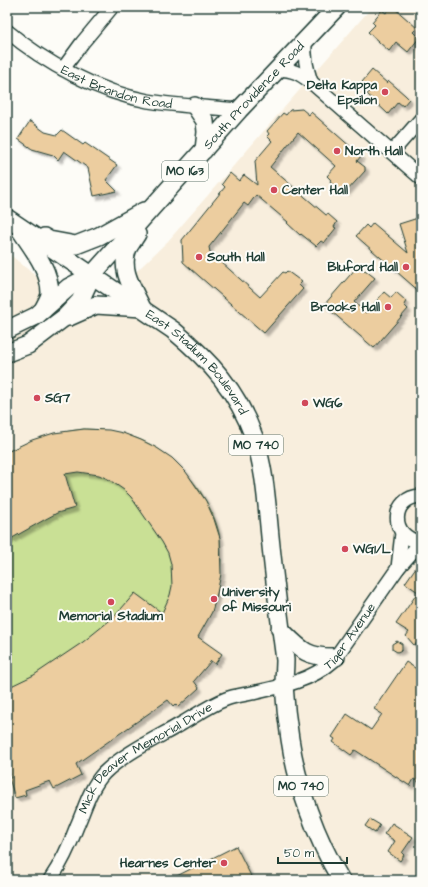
<svg xmlns="http://www.w3.org/2000/svg" width="428" height="887" font-family="'Architects Daughter',sans-serif">
	<style>
		.built { fill: #f8eedd }
		.green { fill: #c9e095; stroke: #748e64 }
		.building { fill: #eccd9f; stroke: #1f3d34; filter: url(#shadow) }
		.lines { fill: none; stroke-linecap: round; stroke-linejoin: round }
		.minor-casing { stroke: #1f3d34; stroke-width: 16 }
		.major-casing { stroke: #1f3d34; stroke-width: 20 }
		.minor { stroke: #fdfcf7; stroke-width: 13 }
		.major { stroke: #fdfcf7; stroke-width: 17 }
		.poi-dot { fill: #d1495b; stroke: #fdfcf7; stroke-width: 1.5 }
		.labels { text-anchor: middle; dominant-baseline: central; stroke-width: 4; stroke-linejoin: round; paint-order: stroke }
		.shield { fill: #fdfcf7; stroke: #62766e; stroke-width: 1 }
		.shield-label { font-size: 12px; font-weight: bold; fill: #1f3d34 }
		.street-label { font-size: 13px; fill: #1f3d34; stroke: #fdfcf7 }
		.poi-label { font-size: 13px; font-weight: bold; fill: #1f3d34; stroke: #fdfcf7; text-anchor: start }
	</style>
	<defs>
		<filter id="shadow"><feDropShadow dx="3.5" dy="3.5" stdDeviation="1" flood-color="#0004"/></filter>
	</defs>
	<rect width="100%" height="100%" fill="#fdfcf7"/>
	<filter id="ink" filterUnits="userSpaceOnUse"><feTurbulence type="fractalNoise" baseFrequency=".025" numOctaves="2"/><feDisplacementMap in="SourceGraphic" scale="8" xChannelSelector="R" yChannelSelector="G"/><feConvolveMatrix kernelMatrix="1 2 1 2 8 2 1 2 1" color-interpolation-filters="sRGB"/></filter>
	<g filter="url(#ink)">
		<path class="built" d="M372,7H421V880H7V252L87,319L168,241Z"/>
		<path class="green" d="M84,429C136,430 171,449 200,491C209,505 218,523 220,539C223,564 219,587 212,612L7,764V447L9,451C35,439 56,432 84,429Z"/>
		<path class="building" d="M391,7H393L417,28L413,32L419,38L408,52L396,42L389,51L368,32L375,25L372,22L382,10L386,13Z
			M372,70L387,83L389,81L405,95L409,99L403,106L398,102L388,114L367,94L371,90L362,82Z
			M302,109L309,115L311,112L361,156L357,161L365,167V171L346,192L342,189L340,191L330,182L331,180L327,176L336,166L298,132L270,167L326,215L328,214L337,222L334,227L336,228L324,243L321,241L316,246L301,234L300,235L287,223L288,222L256,195L248,206L244,203L209,247L210,252L260,297L283,272L285,273L287,271L302,282L299,285L303,289L264,333L183,262L182,240L225,187L222,184L230,173L239,181L244,175L257,185L255,161L272,141L267,136L269,134L267,131L283,113L286,115L290,110Z
			M30,121L45,132L57,135L62,130L83,145L85,143L117,165L106,180L117,191L94,196L88,168L64,151L58,160L53,155L32,149L18,139Z
			M421,217V293L356,236L366,225L369,228L373,223L408,253L399,224Z
			M357,267L363,272L365,270L375,278L354,302L366,313L384,292L391,298L396,292L406,301L404,305L408,309L374,348L324,305Z
			M84,429L109,430L123,433L141,440L157,448L172,458L186,472L206,501L214,519L220,538L221,574L217,593L212,612L198,637L222,654L215,664L211,661L194,681L199,688L178,707L175,704L173,706L168,700L76,764L81,775L54,789L50,781L25,790L26,795L15,798L9,778H11L7,764V688L34,675L83,642L114,617L135,593L162,613L170,595L172,586L171,564L168,553L162,542L131,497L124,490L108,479L99,475L78,472L65,474L75,508L57,513L44,520L7,541V452L32,440L54,433Z
			M421,560V641L414,645L406,636L409,632L396,624L418,592L405,583Z
			M397,641L402,644V650L397,652L392,649V644Z
			M406,662L421,672V783L414,779L410,786L355,750L351,755L333,742L335,739L332,737L347,714L371,730L382,714L374,709Z
			M370,819L380,825L375,833L365,826Z
			M392,823L413,837L402,853L404,855L400,861L388,852L395,841L384,834Z
			M236,846L253,880H169Z"/>
		<g class="lines">
			<defs>
				<g id="minor">
					<path id="s1" d="M7,31C45,63 98,92 148,101C178,106 209,107 239,110"/>
					<path d="M305,41C304,57 306,66 311,82"/>
					<path d="M63,69L82,43L112,7"/>
					<path d="M278,69C294,70 299,73 311,82L421,178"/>
					<path d="M392,152L421,119"/>
					<path d="M421,496C390,497 389,538 421,542"/>
					<path d="M398,568L402,533"/>
					<path id="s2" d="M50,880C61,864 70,845 77,826C85,808 90,788 104,773C123,754 157,738 181,724C195,716 210,705 226,699C234,696 243,695 252,693C280,687 311,681 333,661L398,568L421,542"/>
				</g>
				<g id="major">
					<path d="M195,106L205,121L206,132L204,150"/>
					<path id="s3" d="M7,218L173,330C210,361 237,390 254,437C266,472 267,510 271,546C275,585 280,622 285,660C285,668 284,677 284,685C285,702 287,721 290,739C297,786 316,838 341,880"/>
					<path d="M21,231C33,249 50,270 50,293C50,298 45,305 43,310"/>
					<path d="M44,237L49,240L76,245L99,236L144,211"/>
					<path d="M69,317L96,305L142,308C133,289 119,269 128,248C131,243 134,239 137,234"/>
					<path d="M7,330L36,316L69,287L92,275"/>
					<path id="s4" d="M7,353L28,345L65,317L80,301L92,275L239,110L337,7"/>
					<path d="M280,629C300,649 306,658 336,657"/>
				</g>
			</defs>
			<use href="#minor" class="minor-casing"/>
			<use href="#major" class="major-casing"/>
			<use href="#minor" class="minor"/>
			<use href="#major" class="major"/>
		</g>
	</g>
	<g class="poi-dot">
		<circle cx="385" cy="92" r="4"/>
		<circle cx="337" cy="151" r="4"/>
		<circle cx="274" cy="190" r="4"/>
		<circle cx="199" cy="257" r="4"/>
		<circle cx="406" cy="267" r="4"/>
		<circle cx="388" cy="307" r="4"/>
		<circle cx="37" cy="398" r="4"/>
		<circle cx="305" cy="403" r="4"/>
		<circle cx="345" cy="549" r="4"/>
		<circle cx="214" cy="599" r="4"/>
		<circle cx="111" cy="602" r="4"/>
		<circle cx="224" cy="863" r="4"/>
	</g>
	<g class="labels">
		<g class="shield">
			<rect x="162" y="161" width="46" height="20" rx="3"/>
			<rect x="229" y="435" width="54" height="20" rx="3"/>
			<rect x="274" y="776" width="54" height="20" rx="3"/>
		</g>
		<g class="shield-label">
			<text x="185" y="171">MO 163</text>
			<text x="256" y="445">MO 740</text>
			<text x="301" y="786">MO 740</text>
		</g>
		<g class="street-label">
			<text stroke="none"><textPath href="#s1" startOffset="125">East Brandon Road</textPath></text>
			<text stroke="none"><textPath href="#s4" startOffset="361">South Providence Road</textPath></text>
			<text stroke="none"><textPath href="#s3" startOffset="240">East Stadium Boulevard</textPath></text>
			<text stroke="none"><textPath href="#s2" startOffset="408">Tiger Avenue</textPath></text>
			<text stroke="none"><textPath href="#s2" startOffset="161">Mick Deaver Memorial Drive</textPath></text>
		</g>
		<g class="poi-label">
			<text x="377" y="85" text-anchor="end">Delta Kappa<tspan x="377" dy="15">Epsilon</tspan></text>
			<text x="345" y="151">North Hall</text>
			<text x="282" y="190">Center Hall</text>
			<text x="207" y="257">South Hall</text>
			<text x="398" y="267" text-anchor="end">Bluford Hall</text>
			<text x="380" y="307" text-anchor="end">Brooks Hall</text>
			<text x="45" y="398">SG7</text>
			<text x="313" y="403">WG6</text>
			<text x="353" y="549">WG1/L</text>
			<text x="222" y="592">University<tspan x="222" dy="15">of Missouri</tspan></text>
			<text x="111" y="616" text-anchor="middle">Memorial Stadium</text>
			<text x="216" y="863" text-anchor="end">Hearnes Center</text>
		</g>
	</g>
	<rect width="428" height="887" fill="none" stroke="#fdfcf7" stroke-width="24"/>
	<rect x="12" y="12" width="404" height="863" fill="none" stroke="#1f3d34" stroke-width="1.5" filter="url(#ink)"/>
	<path d="M278 857v6h69v-6" fill="none" stroke="#1f3d34" stroke-width="2"/>
	<text x="284" y="857" font-size="12" fill="#1f3d34" stroke="#fdfcf7" stroke-width="3" paint-order="stroke">50 m</text>
</svg>
